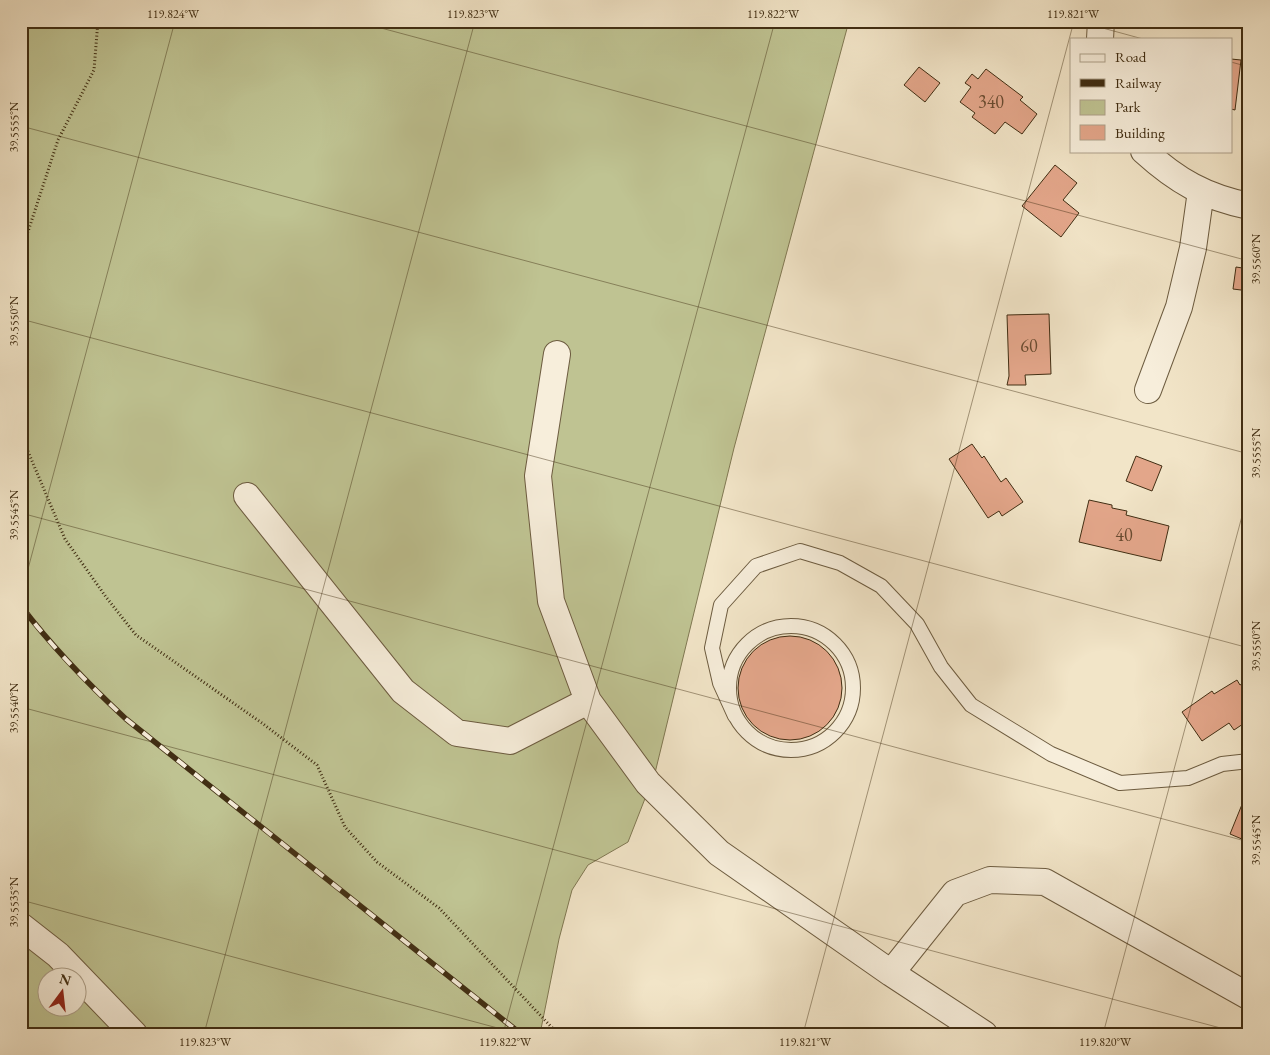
<svg xmlns="http://www.w3.org/2000/svg" width="1270" height="1055" font-family="'EB Garamond',serif">
	<style>
		.green { fill: #bfc392; stroke: #807852; fill-rule: evenodd }
		.building { fill: #e3a68a; stroke: #412e13 }
		.lines { fill: none; stroke-linecap: round; stroke-linejoin: round }
		.lane-casing { stroke: #6d5c40; stroke-width: 16 }
		.street-casing { stroke: #6d5c40; stroke-width: 28 }
		.path { stroke: #412e13; stroke-width: 3; stroke-dasharray: 1 2.5; stroke-linecap: butt }
		.lane { stroke: #f7eedb; stroke-width: 14 }
		.street { stroke: #f7eedb; stroke-width: 26 }
		.rail-casing { stroke: #412e13; stroke-width: 5.5 }
		.rail { stroke: #f7eedb; stroke-width: 4; stroke-dasharray: 11; stroke-linecap: butt }
		.ticks { fill: none; stroke: #412e13; stroke-width: 1; stroke-opacity: 0.45 }
		.labels { text-anchor: middle; dominant-baseline: central; stroke-width: 5; stroke-linejoin: round; paint-order: stroke }
		.number-label { font-size: 18px; fill: #6a4c31 }
		.neatline { fill: none; stroke: #412e13; stroke-width: 2 }
		.ticks-label { font-size: 12px; text-anchor: middle; fill: #412e13 }
	</style>
	<rect width="100%" height="100%" fill="#f2e5c8"/>
	<filter id="stains"><feTurbulence type="fractalNoise" baseFrequency=".004" numOctaves="4"/><feColorMatrix values="0 0 0 0 .2 0 0 0 0 .09 0 0 0 0 .02 0 0 0 .5 -.17"/></filter>
	<radialGradient id="worn" r=".72"><stop offset=".6" stop-color="#630" stop-opacity="0"/><stop offset="1" stop-color="#630" stop-opacity=".3"/></radialGradient>
	<path class="green" d="M21,21H849L734,448L655,773L628,842L588,865L572,890L559,939L540,1034H21ZM48,978H78V1008H48Z"/>
	<path class="building" d="M1231,59L1241,60L1235,110L1231,109Z
		M919,67L940,83L925,102L904,85Z
		M986,69L1023,97L1020,100L1037,114L1022,134L1005,122L995,134L972,117L975,113L960,102L971,87L965,83L972,74L978,79Z
		M1055,165L1077,183L1063,200L1079,213L1061,237L1022,206Z
		M1236,267L1249,269V291L1233,289Z
		M1049,314L1051,374L1025,375L1026,385H1007L1009,376L1007,315Z
		M972,444L982,458L984,456L1001,482L1006,478L1023,502L1002,516L999,511L988,518L949,459Z
		M1136,456L1162,466L1152,491L1126,481Z
		M1089,500L1112,505V508L1127,511L1126,515L1169,526L1161,561L1079,542Z
		M738 688a52 52 0 1 1 104 0a52 52 0 1 1-104 0Z
		M1237,680L1240,685L1249,680V720L1234,730L1229,723L1202,741L1182,712L1212,691L1214,694Z
		M1243,802L1249,804V842L1230,834Z"/>
	<g class="lines">
		<defs>
			<path id="lane" d="M729 688a62 62 0 1 1 124 0a62 62 0 1 1-124 0Z
				M735,716L720,683L712,648L721,605L756,566L800,551L840,563L881,586L917,624L941,667L971,705L1051,754L1120,783L1188,778L1222,764L1249,761"/>
			<path id="street" d="M1100,39L1101,21
				M1144,151C1177,181 1205,197 1249,206
				M557,354L538,476L551,601L588,701L648,783L719,853L891,973
				M1148,390L1179,307L1193,248L1201,191
				M247,496L403,691L457,733L510,741L588,701
				M21,926L58,955L134,1034
				M984,1034L891,973L955,893L990,880L1045,882L1248,996"/>
		</defs>
		<use href="#lane" class="lane-casing"/>
		<use href="#street" class="street-casing"/>
		<path class="path" d="M21,253L58,140L94,70L98,21
			M21,435L65,539L106,597L136,635L262,723L317,765L345,827L377,862L439,908L558,1034"/>
		<use href="#lane" class="lane"/>
		<use href="#street" class="street"/>
		<defs>
			<path id="rail" d="M21,606C53,648 87,683 126,719L521,1034"/>
		</defs>
		<use href="#rail" class="rail-casing"/>
		<use href="#rail" class="rail"/>
	</g>
	<path class="ticks" d="M355,21L1249,261M1077,21L1143,39M1231,62L1249,67M21,126L1249,454M21,319L1249,648M21,513L1249,842M21,595L175,21M21,707L1243,1034M21,900L520,1034M204,1034L475,21M503,1034L775,21M803,1034L1074,21M1103,1034L1249,490"/>
	<g class="labels">
		<g class="number-label">
			<text x="991" y="101">340</text>
			<text x="1029" y="345">60</text>
			<text x="1124" y="534">40</text>
		</g>
	</g>
	<rect width="1270" height="1055" fill="none" stroke="#f2e5c8" stroke-width="55"/>
	<rect x="1070" y="38" width="162" height="115" fill="#f7eedb" stroke="#aea18b"/>
	<rect x="1080" y="54" width="25" height="8" fill="#f7eedb" stroke="#aea18b"/>
	<text x="1115" y="62" font-size="15" fill="#412e13">Road</text>
	<rect x="1080" y="79" width="25" height="8" fill="#412e13" stroke="#aea18b"/>
	<text x="1115" y="88" font-size="15" fill="#412e13">Railway</text>
	<rect x="1080" y="100" width="25" height="15" fill="#bfc392" stroke="#aea18b"/>
	<text x="1115" y="112" font-size="15" fill="#412e13">Park</text>
	<rect x="1080" y="125" width="25" height="15" fill="#e3a68a" stroke="#aea18b"/>
	<text x="1115" y="138" font-size="15" fill="#412e13">Building</text>
	<g transform="translate(62 992) rotate(15)"><circle r="24" fill="#f7eedb" stroke="#aea18b"/>
	<path d="M0-4L9 19L0 12L-9 19Z" fill="#8f2418"/>
	<text y="-8" font-size="14" font-weight="bold" text-anchor="middle" fill="#412e13">N</text>
	</g>
	<rect x="28" y="28" width="1214" height="1000" class="neatline"/>
	<g class="ticks-label">
		<text x="173" y="18">119.824°W</text>
		<text x="473" y="18">119.823°W</text>
		<text x="773" y="18">119.822°W</text>
		<text x="1073" y="18">119.821°W</text>
		<text transform="translate(14 127) rotate(-90)" y="4">39.5555°N</text>
		<text transform="translate(1256 259) rotate(-90)" y="4">39.5560°N</text>
		<text transform="translate(14 321) rotate(-90)" y="4">39.5550°N</text>
		<text transform="translate(1256 453) rotate(-90)" y="4">39.5555°N</text>
		<text transform="translate(14 515) rotate(-90)" y="4">39.5545°N</text>
		<text transform="translate(1256 646) rotate(-90)" y="4">39.5550°N</text>
		<text transform="translate(14 708) rotate(-90)" y="4">39.5540°N</text>
		<text transform="translate(1256 840) rotate(-90)" y="4">39.5545°N</text>
		<text transform="translate(14 902) rotate(-90)" y="4">39.5535°N</text>
		<text x="205" y="1046">119.823°W</text>
		<text x="505" y="1046">119.822°W</text>
		<text x="805" y="1046">119.821°W</text>
		<text x="1105" y="1046">119.820°W</text>
	</g>
	<rect width="100%" height="100%" filter="url(#stains)"/>
	<rect width="100%" height="100%" fill="url(#worn)"/>
</svg>
